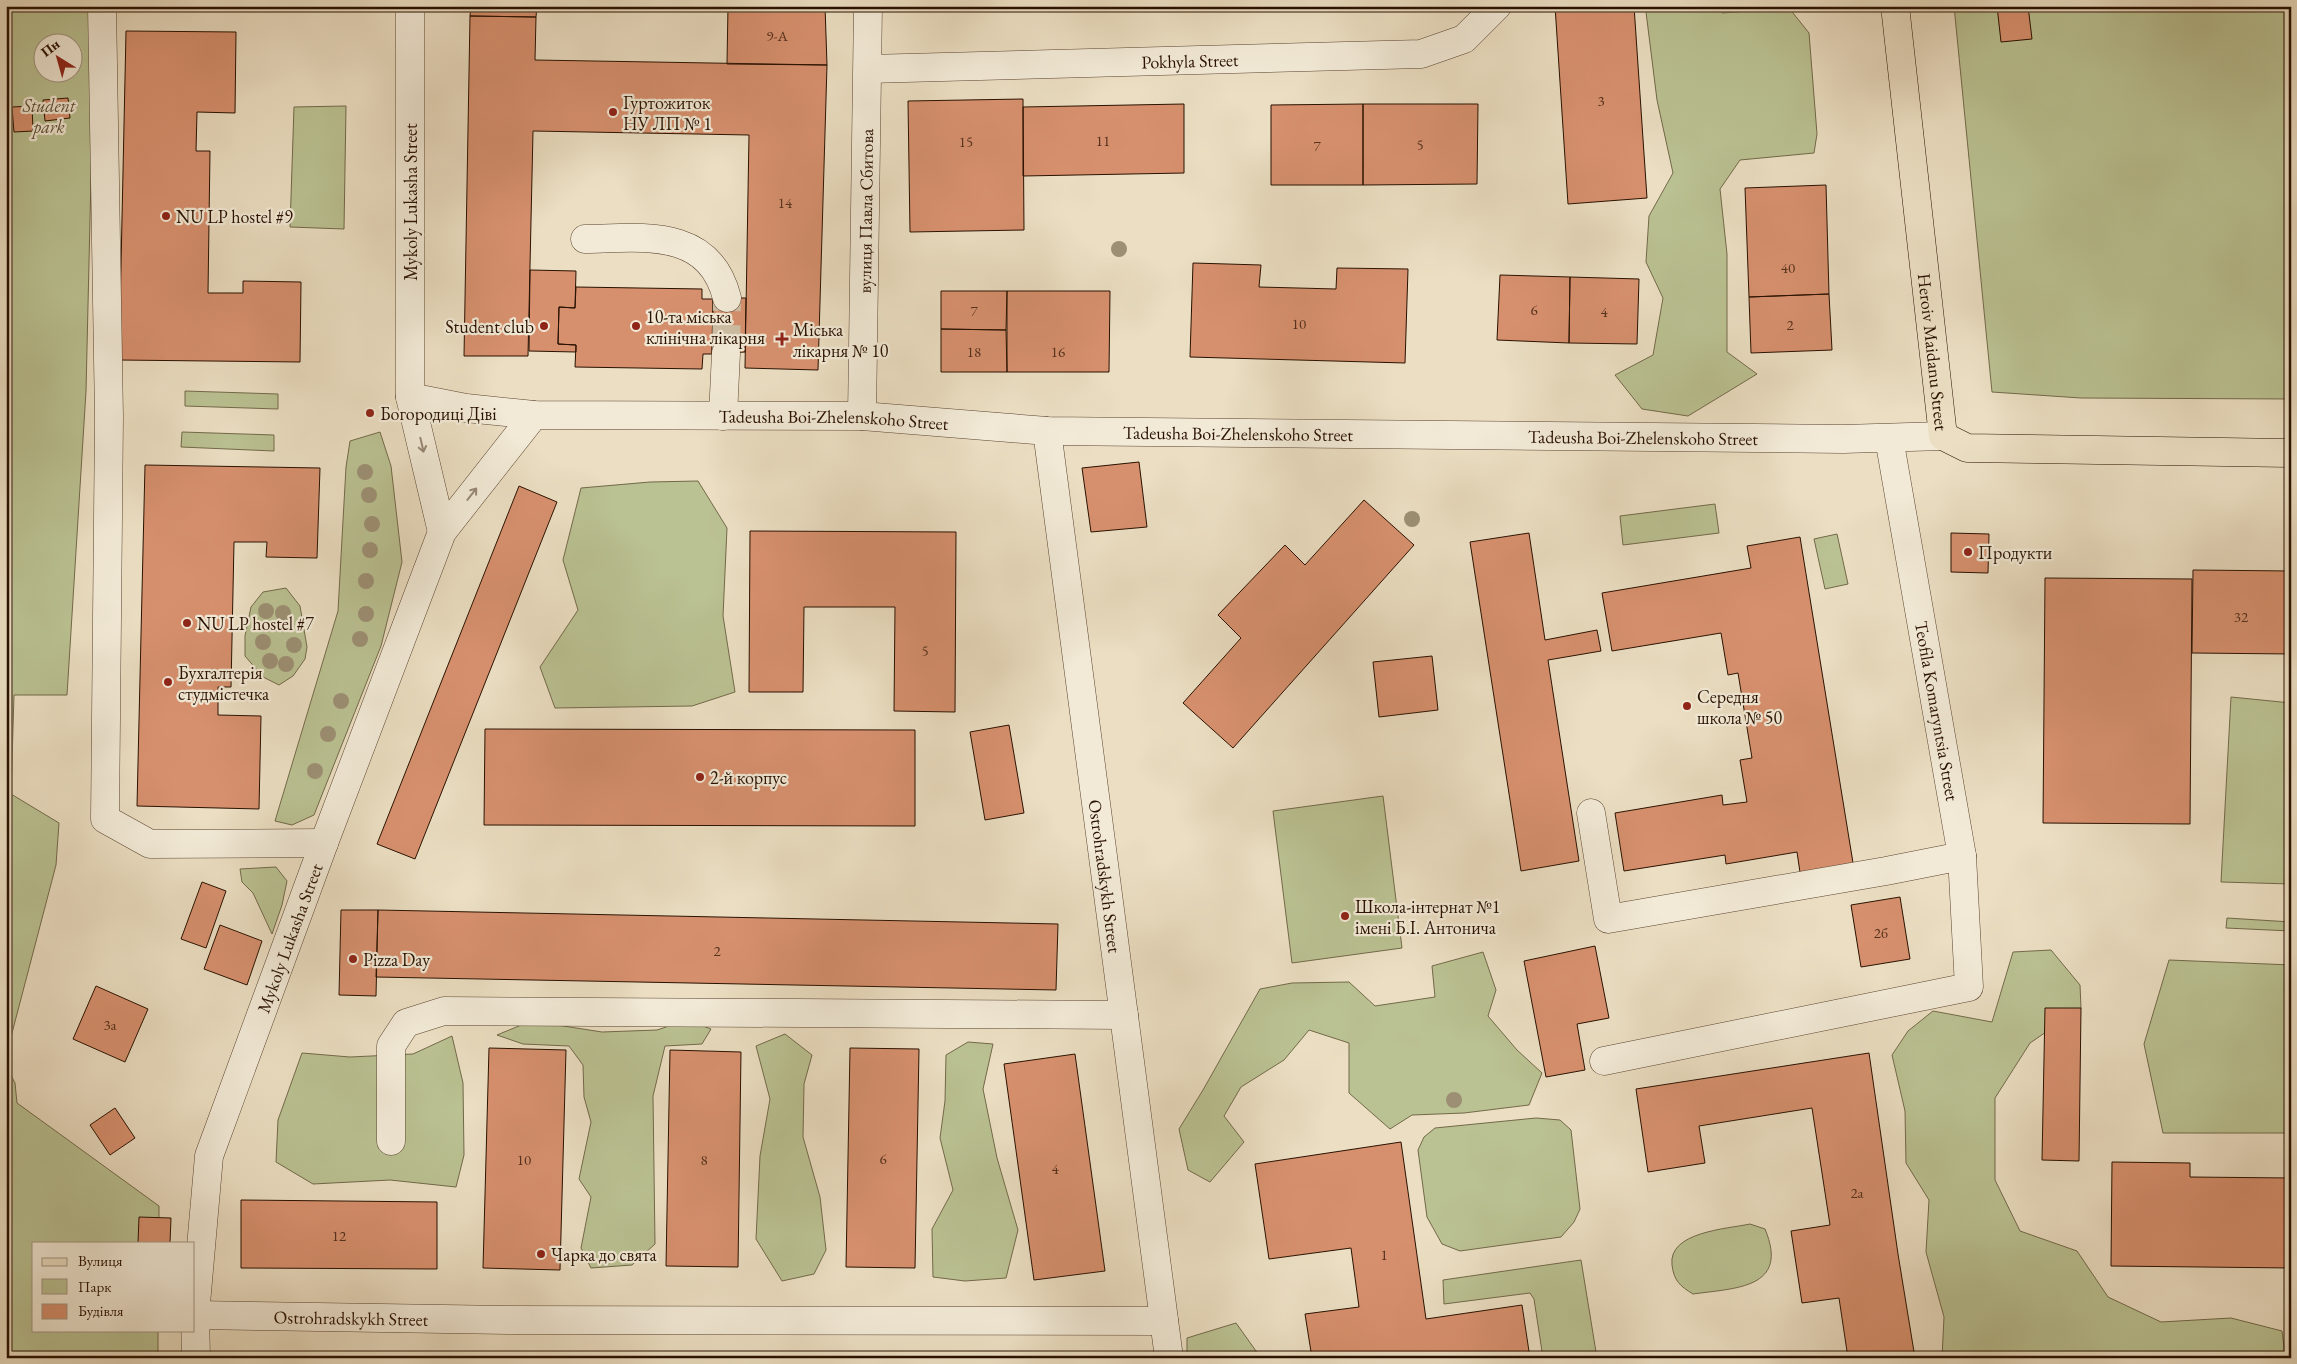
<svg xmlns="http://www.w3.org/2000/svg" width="2297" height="1364" font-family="'EB Garamond',serif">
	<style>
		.green { fill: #bac192; stroke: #726949; fill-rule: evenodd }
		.building { fill: #d7906e; stroke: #291100 }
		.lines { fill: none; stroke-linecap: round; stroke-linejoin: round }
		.minor-tunnel { stroke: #cebfa5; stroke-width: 28; stroke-dasharray: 28 14; stroke-linecap: butt }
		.minor-casing { stroke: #5a4430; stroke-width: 29 }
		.major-casing { stroke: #291100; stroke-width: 29 }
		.minor { stroke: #f2ead7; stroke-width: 28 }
		.major { stroke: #ebdec2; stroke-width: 28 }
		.tree { fill: #9c8f73 }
		.oneway { stroke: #988876 }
		.poi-dot { fill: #8f2418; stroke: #f2ead7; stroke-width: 2 }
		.labels { text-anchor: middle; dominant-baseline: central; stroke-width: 4.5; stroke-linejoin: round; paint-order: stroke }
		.number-label { font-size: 15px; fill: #54311c }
		.street-label { font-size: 18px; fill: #291100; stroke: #f2ead7 }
		.poi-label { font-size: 18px; fill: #291100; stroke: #f2ead7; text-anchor: start }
		.park-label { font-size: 18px; font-style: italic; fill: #5c4f33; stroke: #f2ead7 }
	</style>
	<rect width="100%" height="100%" fill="#ebdec2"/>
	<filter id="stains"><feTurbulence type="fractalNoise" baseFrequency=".004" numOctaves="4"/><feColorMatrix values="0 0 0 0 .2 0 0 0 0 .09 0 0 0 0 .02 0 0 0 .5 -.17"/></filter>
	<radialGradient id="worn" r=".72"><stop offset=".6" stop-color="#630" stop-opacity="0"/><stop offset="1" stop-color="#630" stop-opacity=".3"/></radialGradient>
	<path class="green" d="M6,6H95L86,391L67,695H14L11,794L59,823L56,865L6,1056ZM42,42H72V72H42Z
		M1647,6H1717L1722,13L1789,8L1809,33L1817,134L1814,153L1740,160L1720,189L1727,254V352L1757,374L1688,416L1642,409L1615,375L1653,355L1663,298L1646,262L1649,216L1673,173L1657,100L1646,12Z
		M1954,6H2291V399L2081,398L1992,392Z
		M346,106L344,229L290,227L294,107Z
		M185,391L278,394V409L185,406Z
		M182,432L274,435V451L181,447Z
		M380,432L391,466L402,562L381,646L314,815L292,825L275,821L338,611L346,467L350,441Z
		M698,481L727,528L723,616L735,692L692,706L555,708L540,667L578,610L563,560L581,488L650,482Z
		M1715,504L1719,533L1623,545L1620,516Z
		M1837,534L1848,584L1825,589L1814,539Z
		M286,588L300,606L307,647L305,659L293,676L279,685L263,677L245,656V636L251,607L263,592Z
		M2231,697L2291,703V884L2221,882Z
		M1383,796L1402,948L1292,963L1273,811Z
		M276,867L287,881L282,905L272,934L253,893L242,882L240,869Z
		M2227,918L2291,922V931L2226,928Z
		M2051,950L2080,985L2081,1008L2030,1043L1995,1098V1180L2020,1231L2077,1251L2108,1297L2161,1322L2231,1318L2282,1331L2285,1355L2208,1358H1942L1944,1317L1926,1252L1929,1200L1906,1163L1905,1111L1892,1055L1908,1031L1933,1011L1992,1022L2013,952Z
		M1483,952L1496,990L1488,1016L1517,1050L1542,1073L1529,1105L1464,1113L1412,1115L1390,1129L1349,1093V1043L1309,1030L1284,1060L1241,1087L1224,1116L1244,1142L1210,1182L1188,1170L1179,1129L1203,1090L1260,989L1292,983L1349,982L1375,1006L1435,997L1432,966Z
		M2169,960L2291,965V1133H2163L2144,1044Z
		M687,1020L711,1029L702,1044L665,1046L653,1096L655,1244L632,1265L591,1268L581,1248L591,1197L579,1179L591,1122L584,1097L583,1065L569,1046L523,1044L497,1035L531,1021L602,1032L657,1030Z
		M785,1034L812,1055L804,1084L803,1137L820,1197L826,1250L814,1274L782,1281L756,1239L760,1156L770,1099L756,1046Z
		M452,1036L463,1083L464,1155L456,1187L390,1180L313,1184L276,1162L278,1120L302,1053L350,1057L413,1054Z
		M968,1042L993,1044L983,1089L997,1158L1018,1230L1006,1278L965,1281L933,1277L932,1229L953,1190L940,1138L945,1101L946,1055Z
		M6,1066L15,1083L17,1103L159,1206V1243H34V1330H158V1358H6Z
		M1536,1118L1560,1120L1571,1130L1580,1209L1574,1222L1561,1237L1460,1251L1442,1244L1427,1217L1418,1150L1424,1137L1435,1128Z
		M1750,1224L1765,1229C1790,1289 1735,1288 1693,1294C1680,1286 1674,1281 1672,1265C1668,1232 1726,1229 1750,1224Z
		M1581,1260L1597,1358H1543L1534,1299L1530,1293L1444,1304L1443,1280Z
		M1236,1323L1261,1358H1187V1338Z"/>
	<path class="building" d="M471,6H537L536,17L470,16Z
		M728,6H825L827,65L727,64Z
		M1555,6H1634L1647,198L1568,204Z
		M1997,6H2028L2032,39L2001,42Z
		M470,16L536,17L535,60L827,65L818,370L745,368L749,135L533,131L528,356H464Z
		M126,31L236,32L235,113L197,112L196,151H210L208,293H243V281L301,282L300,362L119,360Z
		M68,98L70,118L45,121L43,100Z
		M1023,99L1024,230L910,232L908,101Z
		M1184,104V173L1023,176V107Z
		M1363,104H1478L1477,184L1363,185Z
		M1363,104V185H1271V105Z
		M32,106L33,131L14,132L12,107Z
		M1826,185L1829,294L1749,297L1745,188Z
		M1193,263L1261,265L1259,287L1336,289L1337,268L1408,269L1405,363L1190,357Z
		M530,270L576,271L575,308L559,307L558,344L576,345V352L529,351Z
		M1500,275L1570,277L1569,343L1497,340Z
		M1570,277L1639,279L1637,344L1569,343Z
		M576,287L702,289V299H713L712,354H703L702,369L575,367L576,345L558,344L559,307L575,308Z
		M941,291H1007L1006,330L941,329Z
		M1007,291H1110L1109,372H1007Z
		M1829,294L1832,350L1751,353L1749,297Z
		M727,298H746L745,352L712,354L713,299Z
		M941,329L1006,330L1007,372H941Z
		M1139,462L1147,527L1091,532L1082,468Z
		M145,465L320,468L317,558L266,557L267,542H234L231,687H218V715L261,716L259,809L137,806Z
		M519,486L557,502L415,859L377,844Z
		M1364,500L1414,545L1233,748L1183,703L1241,638L1218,615L1285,545L1305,565Z
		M750,531L956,532L955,712L894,711L895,607H804L803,692H749Z
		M1529,533L1545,640L1597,630L1601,651L1548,660L1579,861L1521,871L1470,542Z
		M1951,533L1989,534L1988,573L1951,572Z
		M1800,537L1854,869L1801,879L1797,852L1726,864L1725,855L1624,871L1615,813L1722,795L1723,805L1747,802L1740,760L1752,758L1738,673L1728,675L1721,633L1612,651L1602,593L1751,568L1747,546Z
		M2193,570L2291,571V654L2192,653Z
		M2045,578L2192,579L2190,824L2043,823Z
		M1432,656L1438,710L1379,717L1373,662Z
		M1009,725L1024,813L985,820L970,732Z
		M485,729L915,730V826L484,825Z
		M202,882L226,891L206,948L181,939Z
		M1900,897L1910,959L1861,967L1851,905Z
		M341,910H378L376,996L339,995Z
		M378,910L1058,924L1056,990L376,977Z
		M220,925L262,941L247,985L204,969Z
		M1595,946L1609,1018L1577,1024L1585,1070L1546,1077L1524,961Z
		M96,986L148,1009L125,1062L73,1039Z
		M2045,1008H2081L2079,1161L2042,1160Z
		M489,1048L566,1050L560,1270L483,1268Z
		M850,1048L919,1049L915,1268L846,1267Z
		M670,1050L741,1052L738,1267L666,1266Z
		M1869,1053L1898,1254L1915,1358H1848L1839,1298L1802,1303L1791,1231L1830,1225L1812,1108L1699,1126L1705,1163L1648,1172L1636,1089Z
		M1075,1054L1105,1271L1034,1280L1004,1064Z
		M115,1108L135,1138L110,1155L90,1125Z
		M1401,1142L1426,1319L1522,1305L1530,1358H1312L1305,1314L1359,1307L1351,1248L1269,1259L1255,1164Z
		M2112,1162L2190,1163V1177L2291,1178V1268L2111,1266Z
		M241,1200L437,1202V1269L241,1268Z
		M139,1217L171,1218L170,1243H138Z"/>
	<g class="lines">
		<path class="minor-tunnel" d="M726,353L727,298"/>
		<defs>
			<g id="minor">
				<path d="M102,6L109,417L105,819L150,844L324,843"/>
				<path d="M410,6V397L442,532"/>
				<path id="s1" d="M868,69L1421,54L1464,39L1497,6"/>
				<path d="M585,239C642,238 709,227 727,298"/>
				<path id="s2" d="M410,397L466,408L534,415L862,416L1047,431L1843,439L1943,436"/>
				<path d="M723,416L726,353"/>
				<path id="s3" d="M862,416L868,6"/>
				<path id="s4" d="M1047,431L1169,1358"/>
				<path d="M1591,813L1608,919L1886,871L1962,856"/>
				<path d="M1604,1061L1969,987L1962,856L1889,438"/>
				<path d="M391,1141V1046L406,1023L444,1011L1124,1015"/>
				<path id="s5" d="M195,1315L508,1320L1164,1321"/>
				<path id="s6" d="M196,1358L195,1315L209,1156L324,843L442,532L534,415"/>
			</g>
			<g id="major">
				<path id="s7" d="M1895,6L1943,436L1967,448L2291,453"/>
			</g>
		</defs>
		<use href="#minor" class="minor-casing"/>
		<use href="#major" class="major-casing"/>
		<use href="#minor" class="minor"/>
		<use href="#major" class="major"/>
	</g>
	<g class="tree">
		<circle cx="1119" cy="249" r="8"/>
		<circle cx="365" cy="472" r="8"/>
		<circle cx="369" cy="495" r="8"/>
		<circle cx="1412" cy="519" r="8"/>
		<circle cx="372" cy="524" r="8"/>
		<circle cx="370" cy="550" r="8"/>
		<circle cx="366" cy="581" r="8"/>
		<circle cx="266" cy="611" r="8"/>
		<circle cx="283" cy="613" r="8"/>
		<circle cx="366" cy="614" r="8"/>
		<circle cx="360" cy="639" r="8"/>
		<circle cx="263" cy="642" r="8"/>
		<circle cx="294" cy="645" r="8"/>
		<circle cx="270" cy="661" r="8"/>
		<circle cx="286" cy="664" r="8"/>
		<circle cx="341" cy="701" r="8"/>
		<circle cx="328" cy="734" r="8"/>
		<circle cx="315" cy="771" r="8"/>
		<circle cx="1454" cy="1100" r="8"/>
	</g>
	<defs><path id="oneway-shaft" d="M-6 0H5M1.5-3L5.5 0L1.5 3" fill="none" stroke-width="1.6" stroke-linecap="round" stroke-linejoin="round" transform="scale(1.25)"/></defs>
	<g class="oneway">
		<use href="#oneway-shaft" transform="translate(422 445) rotate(77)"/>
		<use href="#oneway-shaft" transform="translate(472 494) rotate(-52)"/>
	</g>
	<g class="poi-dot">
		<circle cx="613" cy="112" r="5"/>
		<circle cx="166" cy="216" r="5"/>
		<circle cx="544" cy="326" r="5"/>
		<circle cx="636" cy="326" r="5"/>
		<path d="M779.5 331.5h5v5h5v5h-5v5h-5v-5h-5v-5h5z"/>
		<circle cx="370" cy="413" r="5"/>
		<circle cx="1968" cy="552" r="5"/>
		<circle cx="187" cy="623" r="5"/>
		<circle cx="168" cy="682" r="5"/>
		<circle cx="1687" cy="706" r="5"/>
		<circle cx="700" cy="777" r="5"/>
		<circle cx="1345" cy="916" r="5"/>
		<circle cx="353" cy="959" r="5"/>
		<circle cx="541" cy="1254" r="5"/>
	</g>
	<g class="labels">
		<g class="number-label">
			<text x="777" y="35">9-А</text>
			<text x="1601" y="100">3</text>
			<text x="1103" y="140">11</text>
			<text x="966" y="141">15</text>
			<text x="1420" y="144">5</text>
			<text x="1317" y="145">7</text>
			<text x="785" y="202">14</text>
			<text x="1788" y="267">40</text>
			<text x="1534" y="309">6</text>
			<text x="974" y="310">7</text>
			<text x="1604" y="311">4</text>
			<text x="1299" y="323">10</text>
			<text x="1790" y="324">2</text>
			<text x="974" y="351">18</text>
			<text x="1058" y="351">16</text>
			<text x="2241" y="616">32</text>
			<text x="925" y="650">5</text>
			<text x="1881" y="932">2б</text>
			<text x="717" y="950">2</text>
			<text x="110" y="1024">3а</text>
			<text x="883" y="1158">6</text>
			<text x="524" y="1159">10</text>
			<text x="704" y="1159">8</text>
			<text x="1055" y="1168">4</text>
			<text x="1857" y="1192">2а</text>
			<text x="339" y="1235">12</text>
			<text x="1384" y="1254">1</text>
		</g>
		<g class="street-label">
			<text stroke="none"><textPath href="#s1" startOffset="322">Pokhyla Street</textPath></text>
			<text transform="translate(410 202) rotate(-90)">Mykoly Lukasha Street</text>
			<text stroke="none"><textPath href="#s3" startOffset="205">вулиця Павла Сбитова</textPath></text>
			<text stroke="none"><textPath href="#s7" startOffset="348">Heroiv Maidanu Street</textPath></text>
			<text stroke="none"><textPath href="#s2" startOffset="425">Tadeusha Boi-Zhelenskoho Street</textPath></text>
			<text stroke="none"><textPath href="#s2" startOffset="830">Tadeusha Boi-Zhelenskoho Street</textPath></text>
			<text stroke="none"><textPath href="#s2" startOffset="1235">Tadeusha Boi-Zhelenskoho Street</textPath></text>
			<text transform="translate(1937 711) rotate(80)">Teofila Komaryntsia Street</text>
			<text stroke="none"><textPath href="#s4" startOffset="449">Ostrohradskykh Street</textPath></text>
			<text stroke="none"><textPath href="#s6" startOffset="435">Mykoly Lukasha Street</textPath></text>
			<text stroke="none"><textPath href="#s5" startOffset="156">Ostrohradskykh Street</textPath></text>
		</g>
		<g class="poi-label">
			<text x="623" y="102">Гуртожиток<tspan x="623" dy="21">НУ ЛП № 1</tspan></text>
			<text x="176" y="216">NU LP hostel #9</text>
			<text x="646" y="316">10-та міська<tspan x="646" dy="21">клінічна лікарня</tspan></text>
			<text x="534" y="326" text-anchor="end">Student club</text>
			<text x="793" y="329">Міська<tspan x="793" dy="21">лікарня № 10</tspan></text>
			<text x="380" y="413">Богородиці Діві</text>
			<text x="1978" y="552">Продукти</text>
			<text x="197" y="623">NU LP hostel #7</text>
			<text x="178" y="672">Бухгалтерія<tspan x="178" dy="21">студмістечка</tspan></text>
			<text x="1697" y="696">Середня<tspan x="1697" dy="21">школа № 50</tspan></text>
			<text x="710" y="777">2-й корпус</text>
			<text x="1355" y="906">Школа-інтернат №1<tspan x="1355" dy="21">імені Б.І. Антонича</tspan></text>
			<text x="363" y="959">Pizza Day</text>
			<text x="551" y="1254">Чарка до свята</text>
		</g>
		<g class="park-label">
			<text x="49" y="105">Student<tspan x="49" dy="21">park</tspan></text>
		</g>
	</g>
	<rect width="2297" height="1364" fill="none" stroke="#ebdec2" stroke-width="25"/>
	<rect x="8" y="8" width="2282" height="1349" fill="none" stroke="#291100" stroke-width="2.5"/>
	<rect x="12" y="12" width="2272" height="1339" fill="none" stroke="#291100"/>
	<rect x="32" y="1242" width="162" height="90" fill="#f2ead7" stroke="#a29381"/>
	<rect x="42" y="1258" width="25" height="8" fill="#ebdec2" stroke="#a29381"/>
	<text x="78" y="1266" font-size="15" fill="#291100">Вулиця</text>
	<rect x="42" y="1279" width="25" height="15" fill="#bac192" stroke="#a29381"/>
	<text x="78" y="1292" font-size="15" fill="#291100">Парк</text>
	<rect x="42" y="1304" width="25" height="15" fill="#d7906e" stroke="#a29381"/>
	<text x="78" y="1316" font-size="15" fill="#291100">Будівля</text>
	<g transform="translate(58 58) rotate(323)"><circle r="24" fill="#f2ead7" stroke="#a29381"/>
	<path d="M0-4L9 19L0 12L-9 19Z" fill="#8f2418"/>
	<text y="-8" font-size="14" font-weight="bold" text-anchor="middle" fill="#291100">Пн</text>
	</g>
	<rect width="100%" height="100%" filter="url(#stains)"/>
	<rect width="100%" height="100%" fill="url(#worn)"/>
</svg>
